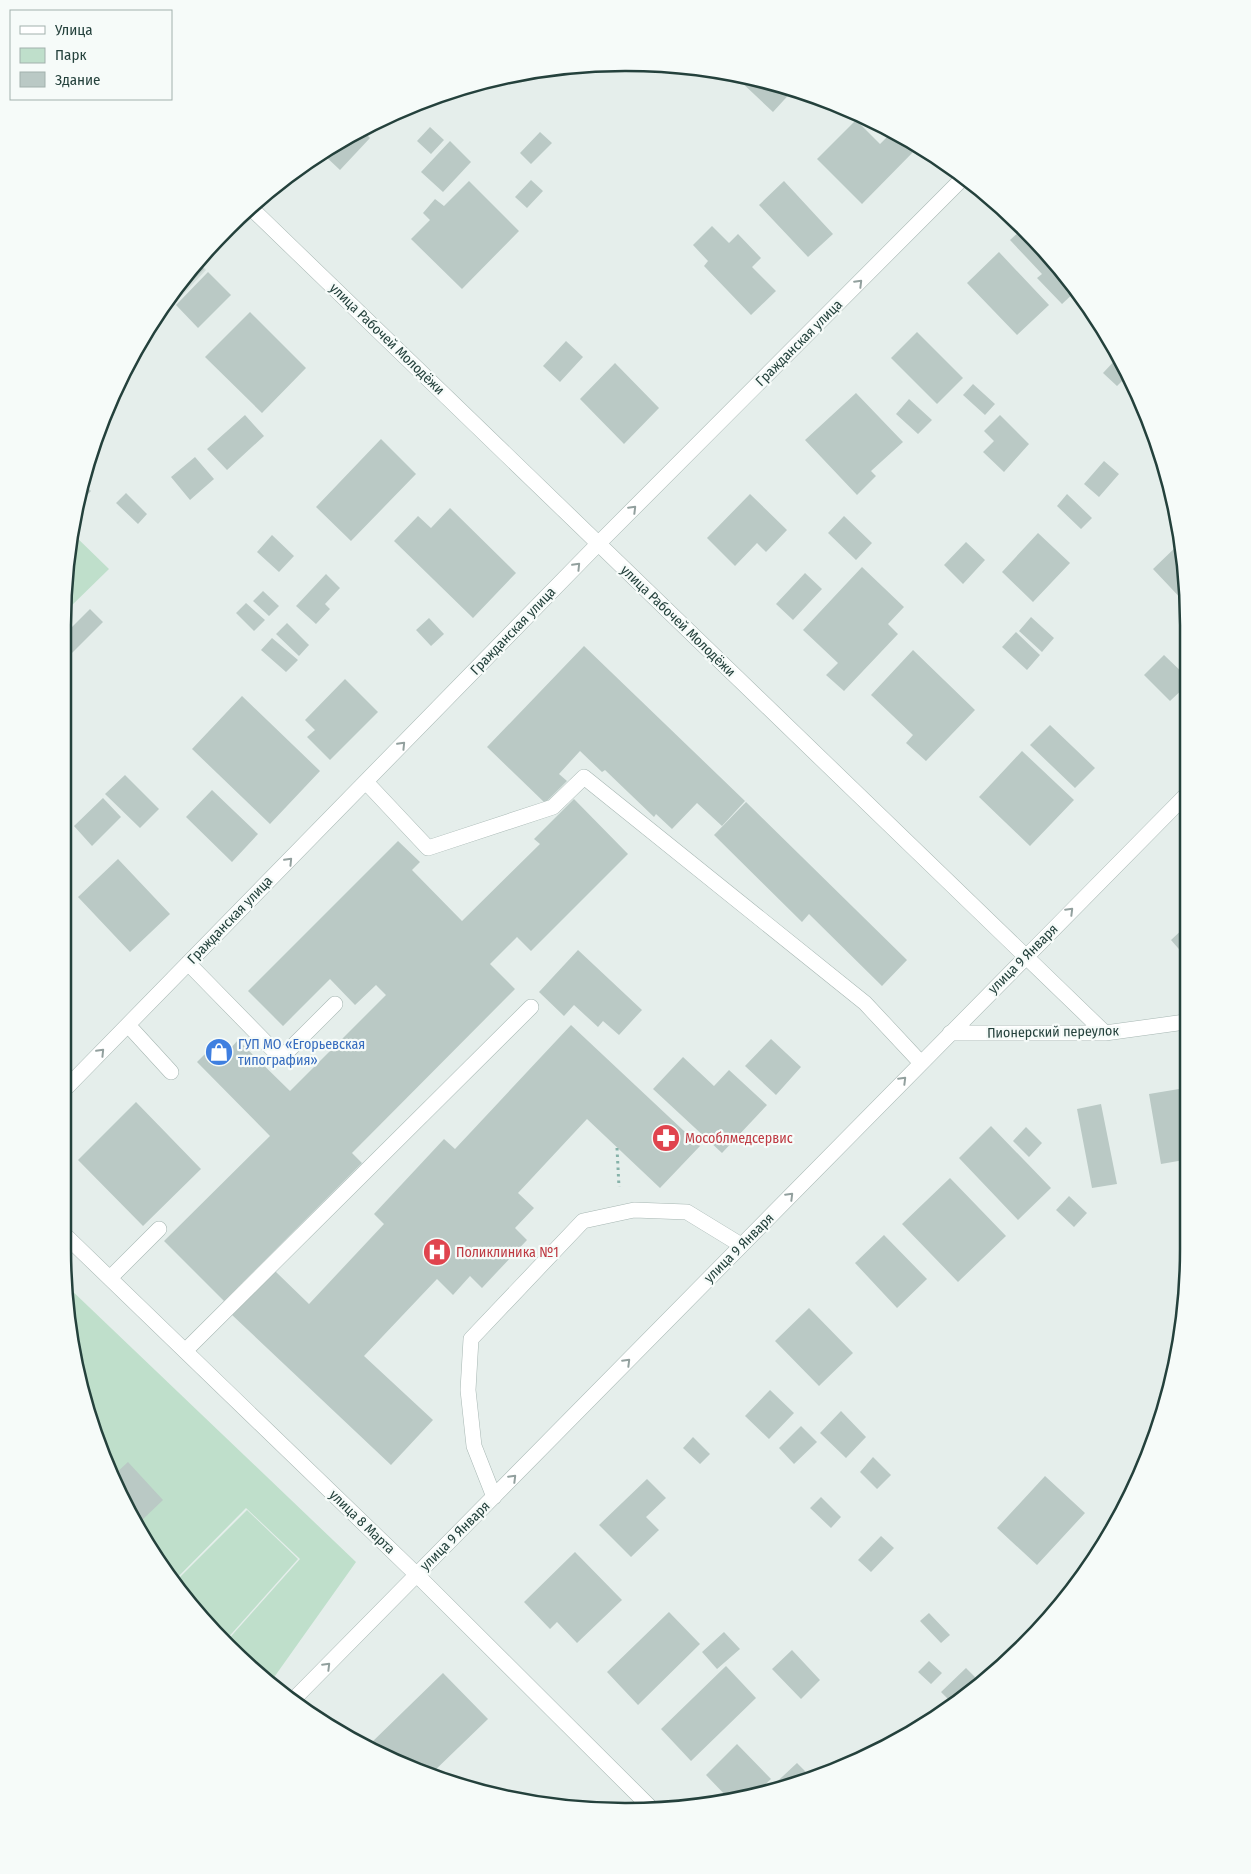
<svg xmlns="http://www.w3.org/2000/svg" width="1251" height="1874" font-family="'Fira Sans Condensed',sans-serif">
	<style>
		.built { fill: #d3deda }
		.green { fill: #bfdfcb }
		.building { fill: #bac9c5 }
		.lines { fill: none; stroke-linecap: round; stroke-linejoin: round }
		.minor-casing { stroke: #a7b7b3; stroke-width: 16 }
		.path { stroke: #86b2a9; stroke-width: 3; stroke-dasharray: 2.5 4; stroke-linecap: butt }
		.minor { stroke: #fff; stroke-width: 15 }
		.oneway { stroke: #92a09e }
		.labels { text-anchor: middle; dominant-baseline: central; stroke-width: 4.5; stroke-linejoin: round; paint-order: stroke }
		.street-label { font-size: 14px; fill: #24413c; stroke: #f6fbf9 }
		.shop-label { font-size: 14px; fill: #366cbe; stroke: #f6fbf9; text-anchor: start }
		.health-label { font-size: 14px; fill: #be3a42; stroke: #f6fbf9; text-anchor: start }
		.rim { fill: none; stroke: #24413c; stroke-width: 2.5 }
	</style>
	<rect width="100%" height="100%" fill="#e5eeeb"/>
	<path class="built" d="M198,261L206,270L157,322Z"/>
	<path class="green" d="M72,533L109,569L67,610V552Z
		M67,1286L356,1562L270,1683L226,1642L300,1559L246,1508L173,1582L158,1562L92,1429L67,1322Z
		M247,1510L298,1559L225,1641L202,1620L174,1583Z"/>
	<path class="building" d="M740,77L775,85L794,89L773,112L738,79Z
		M856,120L880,144L893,131L907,138L918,147L862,204L817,159Z
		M430,127L444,140L431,154L417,141Z
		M362,130L370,138L340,170L323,154Z
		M540,132L552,143L531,164L520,153Z
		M450,141L471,162L443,192L421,172Z
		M531,180L543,191L527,208L515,197Z
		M469,181L519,231L462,289L411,239L430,220L423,213L435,199L444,206Z
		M784,181L833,234L808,257L759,205Z
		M712,226L729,243L738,234L761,258L752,267L776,291L751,315L704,266L708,261L693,245Z
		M1022,229L1072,283L1077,290L1062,304L1037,278L1042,274L1010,240Z
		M999,252L1049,305L1017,335L967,283Z
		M197,262L204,269L170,304V303Z
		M208,272L231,295L198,328L176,305Z
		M250,312L306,368L262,413L205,357Z
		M917,332L963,378L937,404L891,358Z
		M566,341L583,357L560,382L543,366Z
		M1118,357L1129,374L1117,386L1103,373Z
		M615,363L659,408L624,444L580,399Z
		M973,384L995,404L985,415L963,395Z
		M856,393L903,442L871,471L876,476L857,495L805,440Z
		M909,399L932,420L918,434L896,414Z
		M245,415L264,436L227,470L207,449Z
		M1000,415L1029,444L1004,472L983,452L994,441L984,431Z
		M381,439L416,474L351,541L316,507Z
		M195,457L214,479L190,500L171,477Z
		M1104,461L1119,474L1099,497L1084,484Z
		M83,483L91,491L79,504L82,490Z
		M126,493L147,514L138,524L116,503Z
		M750,494L787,530L766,552L757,543L735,566L707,538Z
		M1067,494L1092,518L1081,529L1057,506Z
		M450,508L516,573L473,618L394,541L418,516L431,528Z
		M844,516L872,543L856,560L828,533Z
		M1038,533L1070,563L1033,602L1002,572Z
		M272,535L294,556L279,572L257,552Z
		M966,542L985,560L963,584L944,565Z
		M1180,543L1187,589V605L1153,569Z
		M862,567L904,607L888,624L898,634L844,691L826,675L838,663L803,630Z
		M805,573L822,589L793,620L776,604Z
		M326,574L340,588L325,604L330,609L316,624L296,606Z
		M263,591L279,606L269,616L253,601Z
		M246,603L265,620L254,631L236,613Z
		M90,609L103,622L67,658V632Z
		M1031,617L1054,638L1042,652L1019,631Z
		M429,618L444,634L431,646L416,630Z
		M287,623L309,645L299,656L276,634Z
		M1016,632L1040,655L1027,670L1002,647Z
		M272,638L298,660L286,672L261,650Z
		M584,646L745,801L722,826L697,803L672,829L656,814L654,817L605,770L602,772L580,751L559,774L567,781L545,803L487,747Z
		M913,650L975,710L926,761L906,743L913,735L871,695Z
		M1164,655L1187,677V685L1170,701L1144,675Z
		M345,679L378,712L330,760L307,737L315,730L305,720Z
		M242,696L320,771L270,824L192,749Z
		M1050,725L1095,768L1075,788L1030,745Z
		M1022,751L1074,800L1030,846L979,797Z
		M125,775L159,809L140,828L105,794Z
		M212,790L258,834L232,862L186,817Z
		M103,798L121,817L92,846L74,826Z
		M574,799L628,854L531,951L517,937L490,964L515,989L352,1153L362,1163L224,1301L164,1241L270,1136L197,1062L219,1040L229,1050L238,1040L290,1091L386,995L376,985L355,1005L330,979L283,1026L248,991L398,841L420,862L412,870L462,921L540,844L534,839Z
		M746,802L907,960L882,986L809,914L802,922L714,835Z
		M118,859L170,914L130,952L78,897Z
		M1186,926L1185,956L1171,940Z
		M578,950L642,1010L619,1035L603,1021L598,1027L574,1005L564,1016L539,992Z
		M571,1025L700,1146L660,1188L587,1119L518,1193L534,1208L515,1228L527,1240L482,1288L470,1276L453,1295L437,1279L364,1356L433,1420L391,1465L231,1314L275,1271L309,1304L384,1224L374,1214L444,1139L455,1149Z
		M771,1039L801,1067L776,1095L745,1066Z
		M683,1057L714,1086L729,1070L767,1105L722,1153L653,1089Z
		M1185,1088L1184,1160L1161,1164L1149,1094Z
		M136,1102L201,1169L143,1226L78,1160Z
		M1101,1104L1117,1184L1092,1188L1077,1109Z
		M991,1126L1051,1188L1018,1220L959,1158Z
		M1026,1127L1042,1143L1029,1157L1013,1141Z
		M950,1178L1006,1236L958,1282L902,1224Z
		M1069,1196L1087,1213L1074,1227L1056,1210Z
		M884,1235L927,1279L897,1308L855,1263Z
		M809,1308L853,1353L819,1386L775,1341Z
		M770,1390L794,1413L769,1439L745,1416Z
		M841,1411L866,1437L846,1458L820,1433Z
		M801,1426L817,1442L794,1464L779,1448Z
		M693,1437L710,1454L700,1464L683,1448Z
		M873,1457L891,1475L877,1489L860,1472Z
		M128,1462L163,1500L139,1523L115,1474Z
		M1045,1476L1085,1513L1037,1565L997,1528Z
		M647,1479L666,1498L646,1517L659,1530L631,1557L599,1525Z
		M821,1497L841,1517L831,1528L810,1508Z
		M881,1536L894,1548L871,1572L858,1560Z
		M575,1552L622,1600L577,1643L557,1622L550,1629L524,1602Z
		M669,1612L700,1644L638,1705L607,1672Z
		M929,1613L950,1635L941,1643L920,1621Z
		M724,1632L740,1649L717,1669L702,1652Z
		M792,1650L820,1680L801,1699L772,1669Z
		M929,1661L942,1673L931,1684L918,1672Z
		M726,1666L756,1698L691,1761L661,1729Z
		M966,1668L978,1680L953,1704L941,1692Z
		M443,1673L488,1719L430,1775L410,1769L375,1748L370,1744Z
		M737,1744L771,1779L754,1795L729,1799L706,1775Z
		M797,1763L810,1776L771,1792L768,1790Z"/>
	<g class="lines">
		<defs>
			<path id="minor" d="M251,208L1105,1033
				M366,782L428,848L553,807L584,777L865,1003L921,1063
				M188,963L281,1058L335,1004
				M128,1025L171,1072
				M950,1033H1105L1185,1022
				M67,1087L598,544L963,178
				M67,1237L417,1575L653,1810
				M110,1278L159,1229
				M185,1351L531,1007
				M494,1497L474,1446L468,1390L471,1339L583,1221L634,1210L687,1212L741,1245
				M292,1701L1186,795"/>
		</defs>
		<use href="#minor" class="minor-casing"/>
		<path class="path" d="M617,1148L619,1187"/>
		<use href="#minor" class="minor"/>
	</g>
	<defs><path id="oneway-chevron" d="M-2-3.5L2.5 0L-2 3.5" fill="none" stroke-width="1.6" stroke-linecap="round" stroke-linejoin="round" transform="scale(1.25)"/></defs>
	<g class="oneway">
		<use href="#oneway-chevron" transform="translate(859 283) rotate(-45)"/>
		<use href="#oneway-chevron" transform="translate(633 509) rotate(-45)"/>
		<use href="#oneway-chevron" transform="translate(577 566) rotate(-46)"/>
		<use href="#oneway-chevron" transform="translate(402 745) rotate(-46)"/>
		<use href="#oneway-chevron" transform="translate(289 861) rotate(-46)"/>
		<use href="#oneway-chevron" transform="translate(1070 911) rotate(-45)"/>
		<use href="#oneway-chevron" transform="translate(101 1052) rotate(-46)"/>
		<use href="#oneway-chevron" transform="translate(903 1080) rotate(-45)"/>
		<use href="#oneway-chevron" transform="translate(790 1196) rotate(-45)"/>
		<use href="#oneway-chevron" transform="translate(627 1362) rotate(-45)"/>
		<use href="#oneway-chevron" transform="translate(513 1478) rotate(-45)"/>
		<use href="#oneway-chevron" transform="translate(327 1666) rotate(-45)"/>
	</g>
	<defs>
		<symbol id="shop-disc" viewBox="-11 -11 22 22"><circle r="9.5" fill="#3f7fe0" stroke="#f6fbf9"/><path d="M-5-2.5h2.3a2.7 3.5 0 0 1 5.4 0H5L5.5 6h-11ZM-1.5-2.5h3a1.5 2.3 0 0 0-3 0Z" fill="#fff"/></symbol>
		<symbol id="pharmacy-disc" viewBox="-11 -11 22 22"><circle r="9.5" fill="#e0444e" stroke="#f6fbf9"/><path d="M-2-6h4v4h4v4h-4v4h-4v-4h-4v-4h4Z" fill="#fff"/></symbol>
		<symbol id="hospital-disc" viewBox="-11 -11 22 22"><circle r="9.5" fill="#e0444e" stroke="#f6fbf9"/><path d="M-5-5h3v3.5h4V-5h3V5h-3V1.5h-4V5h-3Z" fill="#fff"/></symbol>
	</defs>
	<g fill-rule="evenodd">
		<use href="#shop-disc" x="203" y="1036" width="32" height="32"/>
		<use href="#pharmacy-disc" x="650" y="1122" width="32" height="32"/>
		<use href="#hospital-disc" x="421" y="1236" width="32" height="32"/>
	</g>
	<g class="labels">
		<g class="street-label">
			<text transform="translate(387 339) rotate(44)">улица Рабочей Молодёжи</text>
			<text transform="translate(799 343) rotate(-45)">Гражданская улица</text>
			<text transform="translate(678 621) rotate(44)">улица Рабочей Молодёжи</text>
			<text transform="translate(513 631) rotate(-46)">Гражданская улица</text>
			<text transform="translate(230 920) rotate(-46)">Гражданская улица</text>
			<text transform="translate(1023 959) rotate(-45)">улица 9 Января</text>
			<text transform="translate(1053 1032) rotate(-1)">Пионерский переулок</text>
			<text transform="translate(739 1248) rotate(-45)">улица 9 Января</text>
			<text transform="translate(362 1522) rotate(44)">улица 8 Марта</text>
			<text transform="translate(455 1536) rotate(-45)">улица 9 Января</text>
		</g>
		<g class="shop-label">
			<text x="238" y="1044">ГУП МО «Егорьевская<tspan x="238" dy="16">типография»</tspan></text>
		</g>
		<g class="health-label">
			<text x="685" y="1138">Мособлмедсервис</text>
			<text x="456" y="1252">Поликлиника №1</text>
		</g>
	</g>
	<path d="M0 0H1251V1874H0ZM625 71H626A554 554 0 0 1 1180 625V1249A554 554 0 0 1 626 1803H625A554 554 0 0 1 71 1249V625A554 554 0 0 1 625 71Z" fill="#f6fbf9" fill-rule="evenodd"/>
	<path class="rim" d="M625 71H626A554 554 0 0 1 1180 625V1249A554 554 0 0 1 626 1803H625A554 554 0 0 1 71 1249V625A554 554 0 0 1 625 71Z"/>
	<rect x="10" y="10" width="162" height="90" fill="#f6fbf9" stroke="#a2b1ad"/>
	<rect x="20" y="26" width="25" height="8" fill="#ffffff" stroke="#a2b1ad"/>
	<text x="55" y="35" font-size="15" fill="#24413c">Улица</text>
	<rect x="20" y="48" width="25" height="15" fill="#bfdfcb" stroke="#a2b1ad"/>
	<text x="55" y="60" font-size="15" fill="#24413c">Парк</text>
	<rect x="20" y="72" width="25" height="15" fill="#bac9c5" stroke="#a2b1ad"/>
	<text x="55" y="85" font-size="15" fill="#24413c">Здание</text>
</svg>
